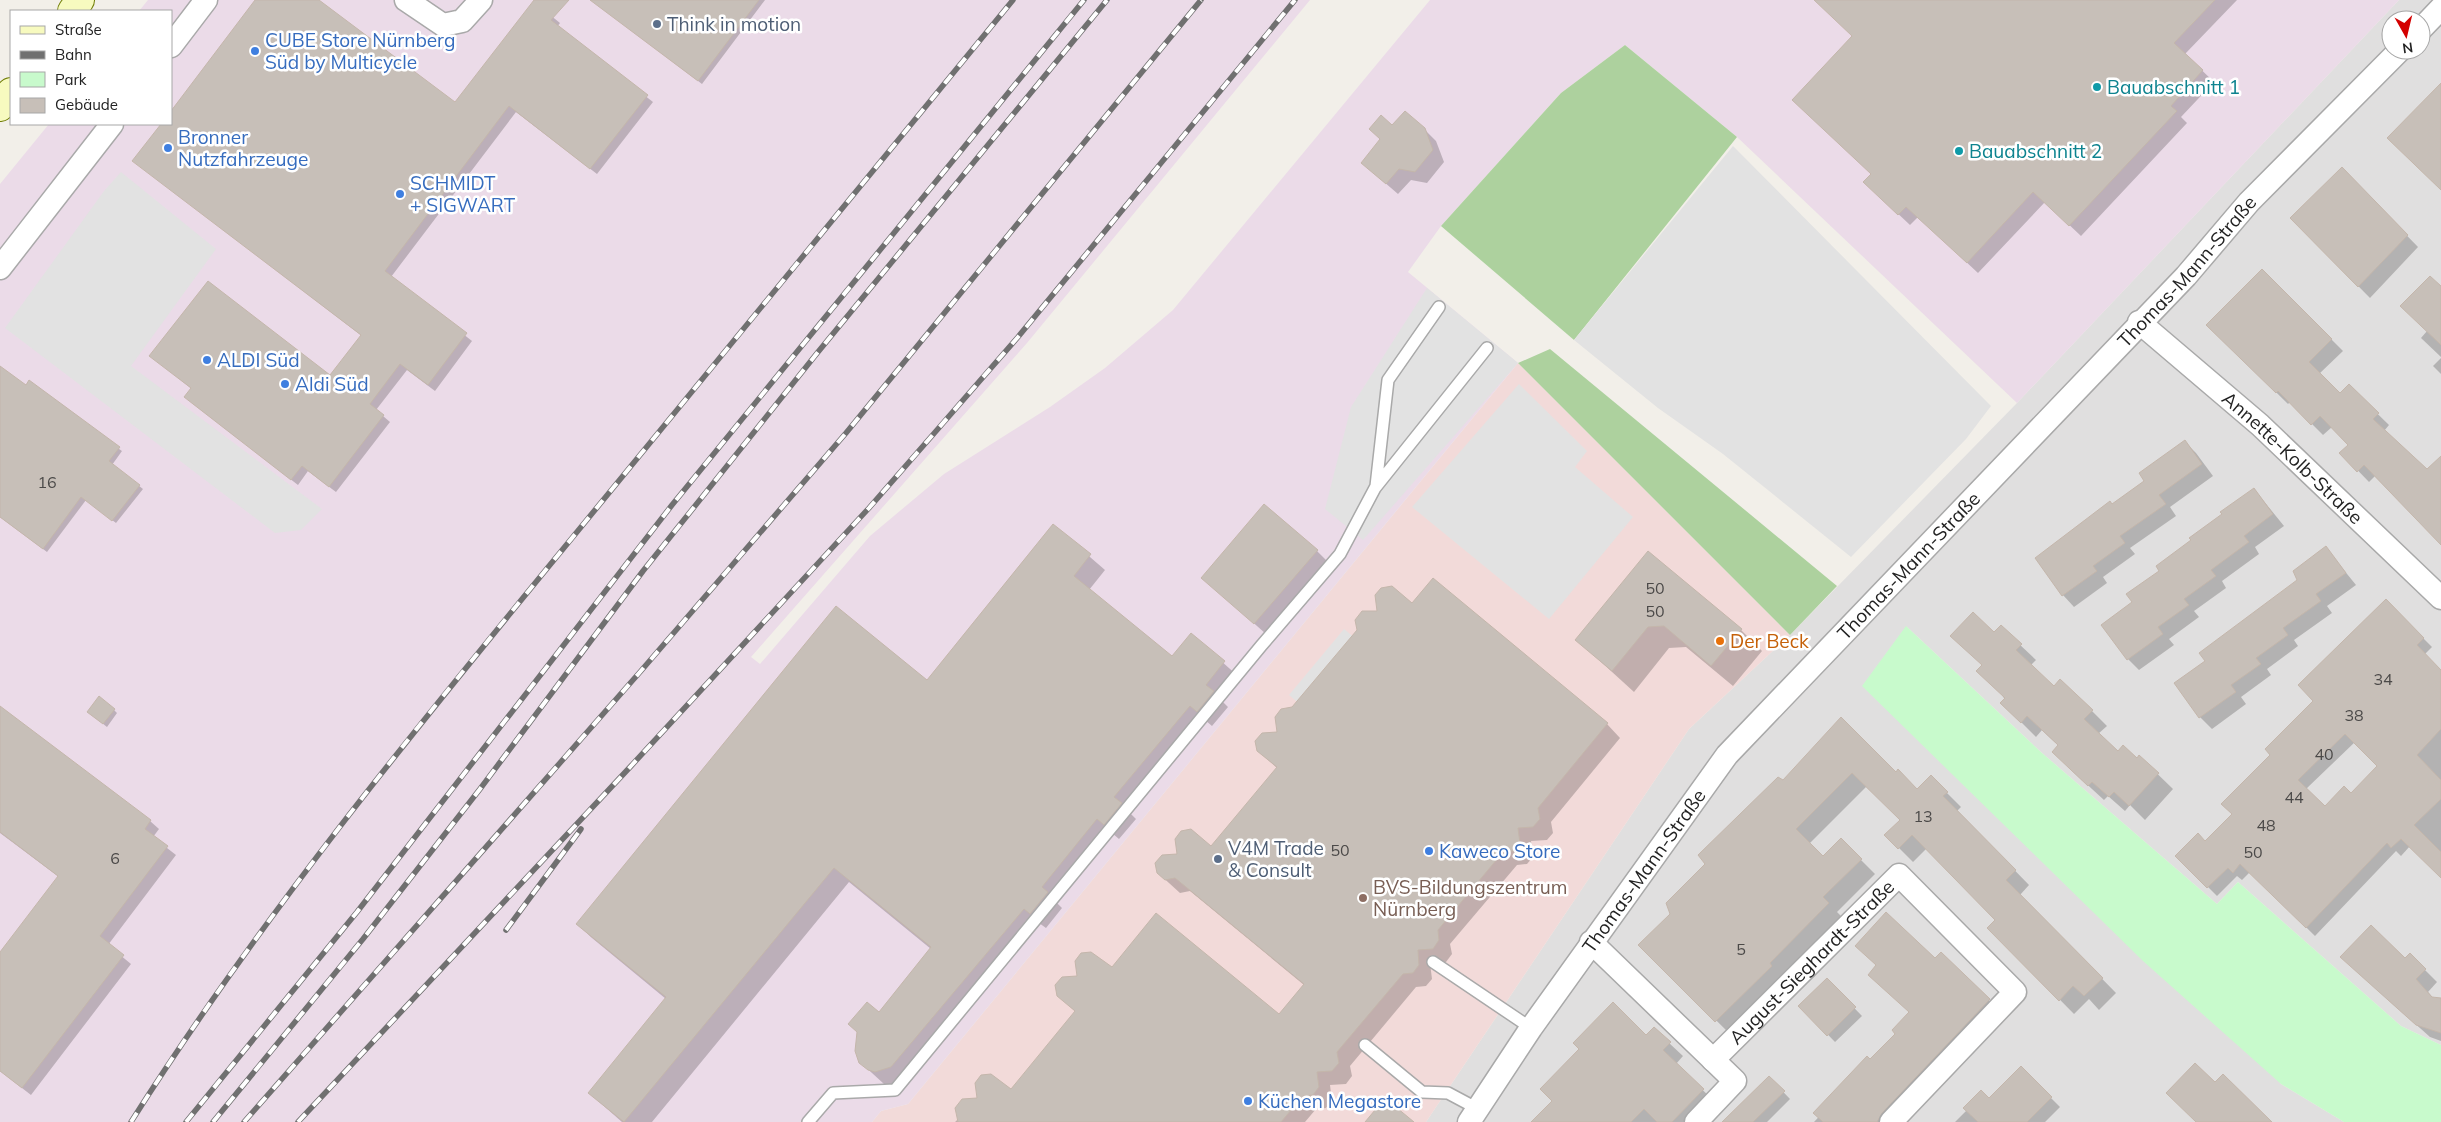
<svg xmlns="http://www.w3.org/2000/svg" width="2441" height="1122" font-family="Mulish,sans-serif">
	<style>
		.residential { fill: #e0dfdf; fill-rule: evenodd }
		.commercial { fill: #f2dad9 }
		.industrial { fill: #ebdbe8 }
		.forest { fill: #add19e }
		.park { fill: #c8facc }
		.parking { fill: #e2e2e2 }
		.shadow { fill: #0003; fill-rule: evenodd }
		.building { fill: #c7bfb8; stroke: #c4b6ab; fill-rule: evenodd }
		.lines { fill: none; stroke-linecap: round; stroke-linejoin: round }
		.lane-casing { stroke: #a9a9a9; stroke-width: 14 }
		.street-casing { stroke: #a9a9a9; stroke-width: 25 }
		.secondary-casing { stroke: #707d05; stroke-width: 30 }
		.lane { stroke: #fff; stroke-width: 11 }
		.street { stroke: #fff; stroke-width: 22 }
		.secondary { stroke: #f7fabf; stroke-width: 28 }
		.rail-casing { stroke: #707070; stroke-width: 5.5 }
		.rail { stroke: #fff; stroke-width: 4; stroke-dasharray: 11; stroke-linecap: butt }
		.service-dot { fill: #5c6f8a; stroke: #fff; stroke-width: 2 }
		.shop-dot { fill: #3f7fe0; stroke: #fff; stroke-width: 2 }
		.culture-dot { fill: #0f9aa8; stroke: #fff; stroke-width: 2 }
		.food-dot { fill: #e8710a; stroke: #fff; stroke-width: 2 }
		.education-dot { fill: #8d6e63; stroke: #fff; stroke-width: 2 }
		.labels { text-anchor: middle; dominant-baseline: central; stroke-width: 5; stroke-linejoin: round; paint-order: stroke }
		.number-label { font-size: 16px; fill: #4b4948 }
		.service-label { font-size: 19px; fill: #4e5e75; stroke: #fff; text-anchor: start }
		.shop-label { font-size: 19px; fill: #366cbe; stroke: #fff; text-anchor: start }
		.culture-label { font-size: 19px; fill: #0d838f; stroke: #fff; text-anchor: start }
		.street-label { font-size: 19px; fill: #222; stroke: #fff }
		.food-label { font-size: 19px; fill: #c56008; stroke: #fff; text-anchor: start }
		.education-label { font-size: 19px; fill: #785e54; stroke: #fff; text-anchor: start }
	</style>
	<rect width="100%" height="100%" fill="#f2efe9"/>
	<path class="residential" d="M2399,0H2441V1045L2401,1026L2238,882L2217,904L2042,753L1906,626L2281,1084L2344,1122H1426L1689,729L1790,635L2017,403ZM2391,20H2421V50H2391Z"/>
	<path class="commercial" d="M1518,363L1790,635L1689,729L1426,1122H872L881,1111L908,1104Z"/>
	<path class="industrial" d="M148,0H1310L1027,343L751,657L760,664L870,536L944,474L1050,407L1105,368L1173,310L1430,0H2399L2017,403L1737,137L1625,45L1561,93L1441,226L1408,272L1518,363L908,1104L881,1111L872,1122H0V184L49,124H171V11H139Z"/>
	<path class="forest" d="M1625,45L1737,137L1574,340L1441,226L1561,93Z
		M1550,349L1837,586L1790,635L1518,363Z"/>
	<path class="park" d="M1906,626L2042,753L2217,904L2238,882L2401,1026L2441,1045V1122H2344L2281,1084L2143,961L1862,686Z"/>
	<path class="parking" d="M1733,146L1991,406L1966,439L1851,557L1723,454L1658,408L1574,340Z
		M121,172L216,249L131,366L322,509L301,530L275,533L5,328L104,191Z
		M1427,288L1518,363L1363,540L1325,509L1351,407Z
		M1519,384L1587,451L1575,467L1633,517L1549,619L1412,507Z
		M1344,629L1362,644L1307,710L1289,695Z"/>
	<path class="shadow" d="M256,0H317L455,104L534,2L560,23L557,27L653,102L597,174L516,112L391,277L472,341L435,391L407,370L376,410L390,422L336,492L308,471L298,485L192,403V389L151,356L331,377L362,336L134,161L162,124H171Z
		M591,0H765L702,84Z
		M1829,0H2237L2185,54L2214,82L2181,117L2187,123L2081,236L2045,202L1978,273L1918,217L1910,225L1876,193L1854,37Z
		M1393,127L1424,129L1436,141L1444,162L1427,183L1411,180L1398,194L1362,163Z
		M2342,169L2418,247L2370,298L2291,218Z
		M2262,270L2343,351L2319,374L2340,395L2349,386L2389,425L2384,431L2427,471L2441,467V543L2375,476L2369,482L2341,453L2350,445L2332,427L2323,435L2290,402L2288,404L2208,325Z
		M2441,288V357L2421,338L2427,331Z
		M2441,358V374L2433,366Z
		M0,368L122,451L112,465L143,489L116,523L86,500L47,552L0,517Z
		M2185,442L2196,453L2213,476L2170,507L2176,516L2130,548L2135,554L2103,577L2107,583L2074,607L2063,595L2146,481Z
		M2254,489L2284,526L2255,547L2259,554L2222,581L2226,588L2194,611L2199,617L2169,639L2174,645L2139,670L2128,659L2134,602L2160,571Z
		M1053,525L1105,570L1089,590L1172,658L1192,635L1239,677L1221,700L1228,707L1212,726L1205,720L1129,812L1136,819L1119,839L1112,833L1056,902L1062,908L1046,928L1039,923L891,1086L884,1084L860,1062L879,1014L931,949L849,882L652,1122H622L589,1093L666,999L592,938L577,924L927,681Z
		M2326,548L2356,585L2327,606L2332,613L2294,640L2298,646L2267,669L2271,675L2241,697L2246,704L2212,729L2200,717L2176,683L2206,661L2299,580Z
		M1317,551L1328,562L1266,634L1203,578Z
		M1648,553L1741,630L1762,651L1733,686L1686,647L1669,648L1634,692L1577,640Z
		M2386,601L2432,647L2424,655L2441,671V876L2410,846L2401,856L2396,851L2315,936L2250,872L2242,880L2237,876L2217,896L2177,856L2205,842L2233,814L2272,755L2315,701ZM2355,742L2379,766L2351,795L2325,807L2306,789Z
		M1412,605L1607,724L1620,738L1551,822L1553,833L1547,840L1531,841L1533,857L1527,864L1517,865L1450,944L1452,954L1446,962L1430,963L1432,979L1426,986L1416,987L1350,1066L1352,1076L1346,1084L1330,1085L1332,1101L1326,1108L1316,1109L1305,1122H955L978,1100L1011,1091L1076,1012L1058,995L1078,977L1112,969L1279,1016L1304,985L1190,891L1180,893L1158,873L1178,855L1212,848L1277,768L1258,751L1279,733L1292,708L1378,612Z
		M2001,627L2036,660L2030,666L2054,688L2092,711L2107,726L2098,734L2118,753L2137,760L2140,757L2173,789L2145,820L2130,805L2125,811L2108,796L2104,800L2068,767L2059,746L2042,730L2036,737L2017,718L1983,666L1994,634Z
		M0,707L150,821L159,829L153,837L176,855L108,945L131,964L31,1095L0,1071V954L59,877L0,833Z
		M114,710L117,713L107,727L92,715Z
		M1841,719L1896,773L1917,790L1931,777L1961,807L1957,811L2029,885L2020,895L2116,993L2099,1010L2089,999L2074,1014L1989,928L1997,920L1927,848L1913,862L1886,835L1901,820L1867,786L1809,844L1823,858L1841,840L1875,874L1837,912L1843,918L1731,1035L1640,945L1671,914L1783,782Z
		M1941,954L1995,1007L1887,1122H1814L1897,1034L1910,1012L1936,960Z
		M2410,955L2437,982L2428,992L2433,998L2441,1000V1041L2430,1037L2354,969L2405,960Z
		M1827,980L1862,1016L1835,1042L1800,1006Z
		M1654,1029L1683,1056L1676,1064L1716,1103L1698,1122H1533L1646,1037Z
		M2021,1068L2060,1107L2045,1122H1955L1967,1110L1989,1100Z
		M1769,1077L1790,1099L1767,1122H1725Z"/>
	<path class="building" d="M255,0H319L455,102L534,0H569L551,20L648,95L590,169L509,106L385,271L467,333L428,385L400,364L370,404L384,415L329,487L302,466L291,480L184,397L191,388L149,356L208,281L330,375L361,335L132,161L161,124H171V111Z
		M590,0H759L698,81Z
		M1814,0H2215L2174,43L2203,70L2171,106L2177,111L2069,226L2033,192L1967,263L1906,207L1898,215L1863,182L1871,174L1792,100L1852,36Z
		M2441,83V190L2387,138Z
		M1405,111L1425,128L1433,150L1415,172L1399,169L1386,184L1361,163L1380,139L1369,129L1381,115L1392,125Z
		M2342,167L2408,235L2358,287L2290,218Z
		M2262,269L2332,339L2309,362L2340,393L2349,384L2379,413L2373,419L2427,469L2441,456V545L2364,465L2357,472L2339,453L2348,445L2320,416L2311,425L2278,391L2276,393L2206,325Z
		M2430,276L2441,286V345L2400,306Z
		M0,366L26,385L29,380L120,447L109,461L140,485L112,521L81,497L43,549L0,517Z
		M2185,440L2202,464L2159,495L2166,504L2120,536L2125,543L2093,566L2097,571L2062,596L2035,558L2110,501L2112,504L2144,481L2139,473Z
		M2254,488L2273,514L2244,536L2249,542L2211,570L2216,576L2184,599L2189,605L2158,627L2163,634L2127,660L2101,625L2132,602L2126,594L2159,571L2156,566L2191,540L2189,538L2222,514L2220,512Z
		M1264,504L1318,550L1254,624L1201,578Z
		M1053,524L1091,554L1074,576L1172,656L1191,633L1225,661L1206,685L1214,691L1197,712L1190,706L1114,797L1122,803L1104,825L1097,819L1042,887L1048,892L1030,914L1024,909L891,1067L875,1072L868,1070L859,1063L855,1051L857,1032L848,1024L867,1002L879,1012L931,947L834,868L624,1122L588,1093L666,997L576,924L836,606L927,680Z
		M2326,546L2346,573L2316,594L2321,601L2283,628L2288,635L2256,658L2261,664L2231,685L2236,692L2199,718L2174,683L2205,661L2199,653L2297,580L2293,571Z
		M1648,551L1742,629L1711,666L1664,626L1648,627L1612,671L1575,640Z
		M1433,578L1608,723L1538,808L1540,819L1533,827L1518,828L1520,843L1513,851L1503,852L1438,930L1439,940L1433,949L1418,950L1419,965L1413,973L1403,974L1337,1052L1339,1063L1332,1071L1317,1072L1319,1087L1313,1095L1303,1096L1281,1122H958L955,1108L962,1099L977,1098L975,1083L981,1075L991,1074L1011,1089L1075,1011L1057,996L1055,985L1062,977L1077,976L1075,961L1081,953L1091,952L1112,967L1156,913L1279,1014L1304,984L1175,878L1165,880L1157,873L1155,863L1162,855L1177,854L1175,839L1181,831L1191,829L1211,846L1277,767L1257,751L1255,741L1262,733L1277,732L1275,717L1281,709L1292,707L1357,630L1355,620L1362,611H1377L1375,595L1381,588L1392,586L1412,603Z
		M2386,599L2424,638L2417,645L2441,670V729L2417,755L2441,780V799L2414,825L2441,852V878L2401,839L2391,848L2387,843L2306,928L2240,864L2233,873L2228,868L2207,888L2175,856L2198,833L2205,841L2232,814L2221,804L2270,755L2265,749L2313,701L2298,685ZM2345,734L2377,766L2351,793L2344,786L2325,806L2298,780Z
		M1973,612L1994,632L2001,625L2022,644L2016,650L2054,686L2060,679L2093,710L2084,719L2118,751L2123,745L2137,758L2139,755L2159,773L2129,806L2114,792L2109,797L2092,782L2088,786L2052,752L2058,745L2027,716L2021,723L2000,703L2005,698L1976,671L1982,665L1950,636Z
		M99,696L115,709L103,724L87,712Z
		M0,706L151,820L145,829L168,846L100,936L124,955L22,1088L0,1071V952L58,876L0,832Z
		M1841,717L1896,772L1898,769L1917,789L1931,775L1948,792L1943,796L2016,870L2006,880L2103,978L2084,996L2073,986L2059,1001L1987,928L1995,920L1912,835L1898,849L1884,835L1900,820L1852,773L1796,829L1823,856L1841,838L1862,859L1823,897L1829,903L1770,963L1772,966L1715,1022L1638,945L1670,914L1666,903L1705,864L1698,855L1778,777L1783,780Z
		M1886,912L1935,958L1941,952L1990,999L1882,1113L1877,1122H1823L1813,1113L1867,1056L1870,1059L1895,1034L1892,1030L1909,1012L1868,975L1876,965L1855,946Z
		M2371,925L2405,958L2410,953L2426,969L2416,979L2432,997L2441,998V1033L2416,1025L2340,957Z
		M1827,978L1856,1007L1827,1036L1798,1006Z
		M1613,1002L1646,1035L1654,1027L1671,1042L1663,1050L1704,1089L1672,1122H1657L1644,1109L1631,1122H1531L1552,1101L1540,1089L1579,1049L1573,1043Z
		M2195,1063L2215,1082L2223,1074L2272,1122H2196L2166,1093Z
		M2021,1066L2052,1097L2027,1122H1978L1963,1108L1981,1090L1989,1098Z
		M1769,1076L1785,1091L1753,1122H1722Z
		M1385,1098L1414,1122H1365Z"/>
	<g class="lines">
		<defs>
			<path id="lane" d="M1376,486L1388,380L1439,307
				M1433,962L1531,1028
				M1365,1045L1422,1092L1448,1093L1478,1109
				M808,1122L833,1093L895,1090L1261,646L1340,554L1375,488L1487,348"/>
			<g id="street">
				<path d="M406,0L443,25L462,21L481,0"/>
				<path d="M2421,29L2441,8"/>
				<path d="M171,46L206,0"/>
				<path d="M0,268L112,124"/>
				<path id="s1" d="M2139,322L2260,425L2441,598"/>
				<path d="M1591,942L1735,1081L1696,1122"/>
				<path id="s2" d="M1713,1060L1899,875L2015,992L1891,1122"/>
				<path id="s3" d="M1469,1122L1531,1028L1727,755L2186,276L2249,202L2400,50"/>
			</g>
			<path id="secondary" d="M72,11L80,0
				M0,107L11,92"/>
		</defs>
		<use href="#lane" class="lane-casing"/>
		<use href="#street" class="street-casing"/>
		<use href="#secondary" class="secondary-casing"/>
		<use href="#lane" class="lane"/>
		<use href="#street" class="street"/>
		<use href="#secondary" class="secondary"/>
		<defs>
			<path id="rail" d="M506,930L581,829
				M131,1122C258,921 412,733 563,549C713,366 863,183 1013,0
				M186,1122L357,912L672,505L1084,0
				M213,1122L363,939L480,789L643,571L818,352L1107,0
				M244,1122L640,672L846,433L1201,0
				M298,1122L631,766L869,508L1018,337L1295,0"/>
		</defs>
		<use href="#rail" class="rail-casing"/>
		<use href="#rail" class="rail"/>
	</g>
	<g class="service-dot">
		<circle cx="657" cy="24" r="5"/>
		<circle cx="1218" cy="859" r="5"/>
	</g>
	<g class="shop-dot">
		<circle cx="255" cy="51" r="5"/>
		<circle cx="168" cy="148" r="5"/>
		<circle cx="400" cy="194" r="5"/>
		<circle cx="207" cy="360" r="5"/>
		<circle cx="285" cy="384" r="5"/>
		<circle cx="1429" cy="851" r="5"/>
		<circle cx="1248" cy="1101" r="5"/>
	</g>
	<g class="culture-dot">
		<circle cx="2097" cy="87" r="5"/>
		<circle cx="1959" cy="151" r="5"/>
	</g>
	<circle class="food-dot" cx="1720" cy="641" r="5"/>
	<circle class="education-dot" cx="1363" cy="898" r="5"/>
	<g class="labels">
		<g class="number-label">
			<text x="47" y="482">16</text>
			<text x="1655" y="588">50</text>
			<text x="1655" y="611">50</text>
			<text x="2383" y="679">34</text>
			<text x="2354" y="715">38</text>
			<text x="2324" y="754">40</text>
			<text x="2294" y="797">44</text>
			<text x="1923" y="816">13</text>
			<text x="2266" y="825">48</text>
			<text x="1340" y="850">50</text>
			<text x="2253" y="852">50</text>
			<text x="115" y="858">6</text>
			<text x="1741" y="949">5</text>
		</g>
		<g class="service-label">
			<text x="667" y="24">Think in motion</text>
			<text x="1228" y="848">V4M Trade<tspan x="1228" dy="22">&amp; Consult</tspan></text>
		</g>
		<g class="shop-label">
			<text x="265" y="40">CUBE Store Nürnberg<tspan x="265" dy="22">Süd by Multicycle</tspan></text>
			<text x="178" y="137">Bronner<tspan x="178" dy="22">Nutzfahrzeuge</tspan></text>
			<text x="410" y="183">SCHMIDT<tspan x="410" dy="22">+ SIGWART</tspan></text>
			<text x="217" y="360">ALDI Süd</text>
			<text x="295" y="384">Aldi Süd</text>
			<text x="1439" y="851">Kaweco Store</text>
			<text x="1258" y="1101">Küchen Megastore</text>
		</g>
		<g class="culture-label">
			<text x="2107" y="87">Bauabschnitt 1</text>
			<text x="1969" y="151">Bauabschnitt 2</text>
		</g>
		<g class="street-label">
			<text stroke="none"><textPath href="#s3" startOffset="1116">Thomas-Mann-Straße</textPath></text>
			<text stroke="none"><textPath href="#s1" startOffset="205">Annette-Kolb-Straße</textPath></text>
			<text stroke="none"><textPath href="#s3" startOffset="711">Thomas-Mann-Straße</textPath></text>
			<text stroke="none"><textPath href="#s3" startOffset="306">Thomas-Mann-Straße</textPath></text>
			<text stroke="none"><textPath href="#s2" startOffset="139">August-Sieghardt-Straße</textPath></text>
		</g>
		<g class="food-label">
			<text x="1730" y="641">Der Beck</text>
		</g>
		<g class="education-label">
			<text x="1373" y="887">BVS-Bildungszentrum<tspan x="1373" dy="22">Nürnberg</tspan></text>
		</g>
	</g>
	<rect x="10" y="10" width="162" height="115" fill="#ffffff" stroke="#a7a7a7"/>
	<rect x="20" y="26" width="25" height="8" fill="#f7fabf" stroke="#a7a7a7"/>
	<text x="55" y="35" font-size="15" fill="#222222">Straße</text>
	<rect x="20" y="51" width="25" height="8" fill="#707070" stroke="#a7a7a7"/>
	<text x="55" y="60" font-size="15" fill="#222222">Bahn</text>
	<rect x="20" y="72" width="25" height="15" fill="#c8facc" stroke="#a7a7a7"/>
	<text x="55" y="85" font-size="15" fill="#222222">Park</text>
	<rect x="20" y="98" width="25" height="15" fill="#c7bfb8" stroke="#a7a7a7"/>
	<text x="55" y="110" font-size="15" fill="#222222">Gebäude</text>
	<g transform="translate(2406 35) rotate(172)"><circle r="24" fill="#ffffff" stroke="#a7a7a7"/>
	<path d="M0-4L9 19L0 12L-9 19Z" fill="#d40000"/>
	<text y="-8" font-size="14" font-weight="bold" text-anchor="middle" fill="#222222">N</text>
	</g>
</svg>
